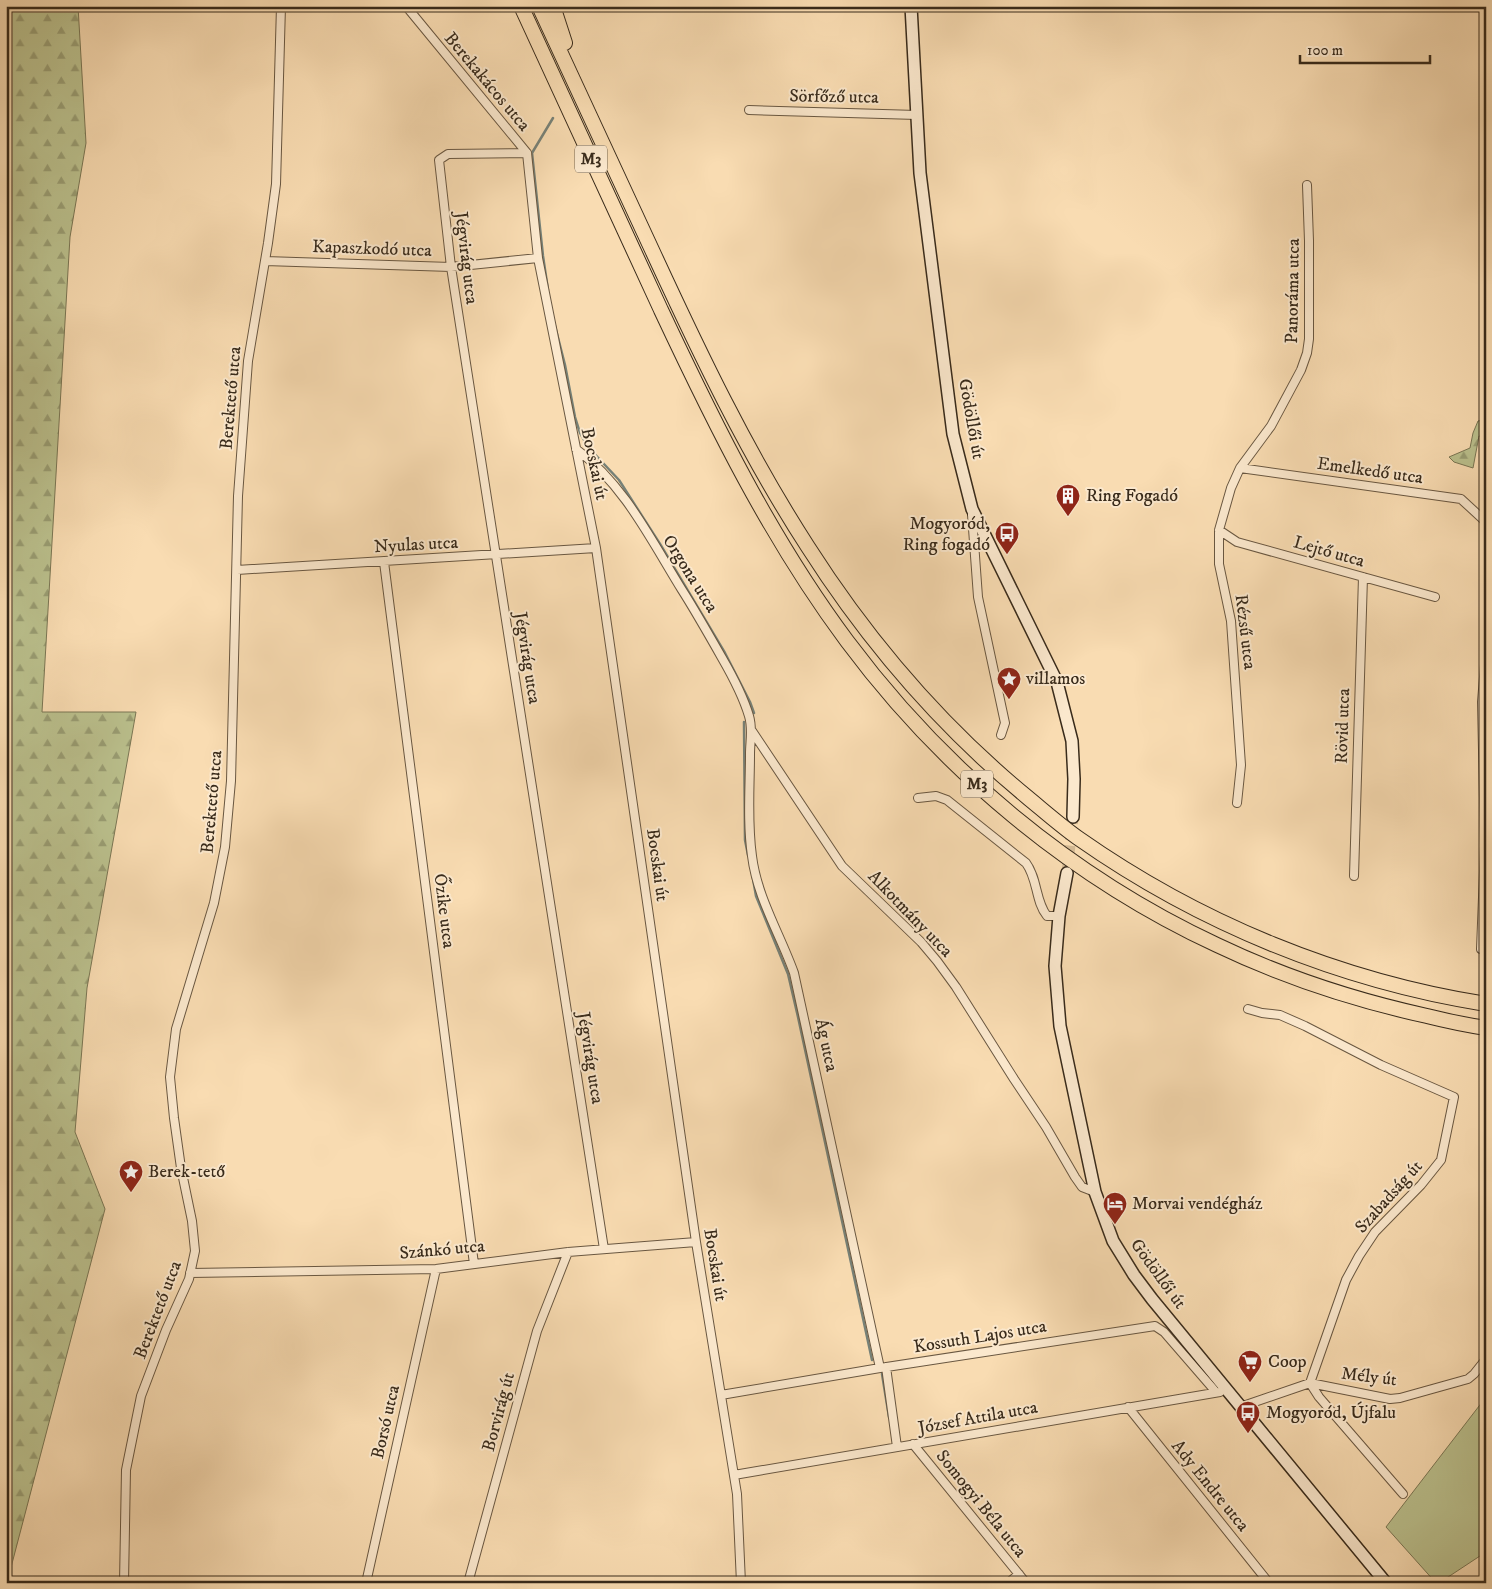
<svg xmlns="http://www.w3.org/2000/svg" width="1492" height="1589" font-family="'IM FELL DW Pica',serif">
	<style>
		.forest { fill: url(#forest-firs); stroke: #7a7654 }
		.pitch { fill: #bbc18e; stroke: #7a7654 }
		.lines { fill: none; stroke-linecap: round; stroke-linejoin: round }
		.stream { stroke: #778177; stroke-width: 2.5 }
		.secondary-tunnel { stroke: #d3b994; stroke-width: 11; stroke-dasharray: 11 5.5; stroke-linecap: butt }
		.minor-casing { stroke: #695741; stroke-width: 10 }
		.secondary-casing { stroke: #392b1b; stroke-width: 14 }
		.motorway-casing { stroke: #392b1b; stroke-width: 16 }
		.minor { stroke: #fbe8cd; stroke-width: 8 }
		.secondary { stroke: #fbe8cd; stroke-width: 11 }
		.motorway { stroke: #f9dcb2; stroke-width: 14 }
		.labels { text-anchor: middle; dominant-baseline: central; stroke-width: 4; stroke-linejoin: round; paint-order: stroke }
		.shield { fill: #fbe8cd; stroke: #736450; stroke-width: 1 }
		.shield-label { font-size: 16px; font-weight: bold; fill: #392b1b }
		.street-label { font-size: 18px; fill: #392b1b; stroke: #fbe8cd }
		.poi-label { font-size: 18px; fill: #392b1b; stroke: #fbe8cd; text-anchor: start }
	</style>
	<defs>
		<pattern id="forest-firs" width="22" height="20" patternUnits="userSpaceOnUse" patternTransform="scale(1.25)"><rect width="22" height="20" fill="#bbc18e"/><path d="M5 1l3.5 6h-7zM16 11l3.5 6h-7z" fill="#999d73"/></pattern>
	</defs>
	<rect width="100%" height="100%" fill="#f9dcb2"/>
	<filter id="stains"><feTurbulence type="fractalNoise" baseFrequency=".004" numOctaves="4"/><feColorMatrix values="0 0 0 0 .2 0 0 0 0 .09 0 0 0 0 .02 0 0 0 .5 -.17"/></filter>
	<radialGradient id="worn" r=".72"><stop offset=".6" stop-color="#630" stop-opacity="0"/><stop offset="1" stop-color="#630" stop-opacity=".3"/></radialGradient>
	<path class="forest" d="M6,6H78L86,143L70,237L42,712H136L87,988L75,1132L105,1209L9,1575L17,1583H6Z
		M1486,419V437L1479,436L1473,468L1454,462L1449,457L1470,448L1473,433L1478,421Z"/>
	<path class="pitch" d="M1486,1397V1552L1439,1583H1436L1386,1527Z"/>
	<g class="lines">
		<path class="stream" d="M548,290L543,256L532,153L553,118
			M554,322L565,365L575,417L580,433L588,447L619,480L660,544L725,653L750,702L754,713
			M744,722L745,840L748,855
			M752,873L756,896L788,974L798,1017L872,1360
			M882,1374L889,1417
			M1252,1411L1271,1435
			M1340,1519L1393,1583"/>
		<path class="secondary-tunnel" d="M1067,873L1073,817"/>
		<defs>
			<path id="minor" d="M406,6L527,153
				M749,110L917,115
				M527,153L538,258L596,548L696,1242L737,1494L741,1583
				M527,153L448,154L439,160L451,267L604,1249
				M265,261L451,267L538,258
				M576,449C624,484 651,540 682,590C696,612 709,635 722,658C733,677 743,696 749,716C753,729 750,741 750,754C750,787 747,822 752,856C757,897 780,934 794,973L880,1368
				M1240,468L1461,499L1486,522
				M972,515L978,597L1005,723L1001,735
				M1219,530L1237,542L1435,597
				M384,562L474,1264
				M237,570L596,548
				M1486,652L1482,702L1485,846L1481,949L1486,950
				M752,731L842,866L921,942L937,961L956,987L1014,1079L1046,1127L1075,1177L1082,1187L1095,1192
				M918,798L936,796L947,800L1026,863C1038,879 1035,901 1047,916H1059
				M1237,803L1241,765L1231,621L1219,564V530L1231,488L1240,468L1271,426L1301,370L1307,353L1309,339V241L1307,185
				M1354,876L1363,577
				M1248,1009L1262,1013L1280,1015L1305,1026L1381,1065L1454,1097L1441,1160L1421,1185L1375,1232L1359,1256L1346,1280L1310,1383L1319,1397L1403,1494
				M190,1273L436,1269L568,1252L696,1242
				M886,1367L897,1447
				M721,1395L880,1368L1155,1326L1164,1332L1216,1392
				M1128,1407L1269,1583
				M1240,1407L1310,1383L1390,1399L1400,1398L1468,1379L1474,1374L1486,1359
				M913,1444L1026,1583
				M734,1475L1220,1392
				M124,1583L126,1470L141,1396L166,1330L189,1279L195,1251L192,1221L181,1168L174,1118L170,1077L176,1029L214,903L225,847L231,781L238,496L248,361L268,243L276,184L281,6
				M366,1583L436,1269
				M468,1583L537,1331L568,1252
				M1008,1583L1019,1574"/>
			<path id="secondary" d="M911,6L920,173L953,434L972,509L1057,682L1072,741L1074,779L1073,817
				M1067,873L1059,916L1055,966L1060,1026L1095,1192L1113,1241L1134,1275L1152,1299L1386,1583"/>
			<path id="motorway" d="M521,6C567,108 614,209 661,310C715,425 771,539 847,641C943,770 1071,877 1217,945C1284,977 1354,1000 1427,1016C1447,1021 1466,1025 1486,1028
				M539,6C577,88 615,169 652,250C699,352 747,453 808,547C868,641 941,726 1027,797C1044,811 1061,826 1078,838C1199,923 1340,981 1486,1004
				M553,6L565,43"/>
		</defs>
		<use href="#minor" class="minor-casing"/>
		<use href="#secondary" class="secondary-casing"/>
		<use href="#motorway" class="motorway-casing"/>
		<use href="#minor" class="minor"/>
		<use href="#secondary" class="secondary"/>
		<use href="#motorway" class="motorway"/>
	</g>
	<defs>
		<symbol id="building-pin" viewBox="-11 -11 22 30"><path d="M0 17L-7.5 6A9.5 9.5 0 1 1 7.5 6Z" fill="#8f2418" stroke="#fbe8cd"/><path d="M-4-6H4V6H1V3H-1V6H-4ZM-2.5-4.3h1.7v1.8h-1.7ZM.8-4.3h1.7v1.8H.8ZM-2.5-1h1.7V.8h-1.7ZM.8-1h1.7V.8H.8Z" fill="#fff"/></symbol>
		<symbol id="bus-pin" viewBox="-11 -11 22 30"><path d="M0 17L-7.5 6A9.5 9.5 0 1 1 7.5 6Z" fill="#8f2418" stroke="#fbe8cd"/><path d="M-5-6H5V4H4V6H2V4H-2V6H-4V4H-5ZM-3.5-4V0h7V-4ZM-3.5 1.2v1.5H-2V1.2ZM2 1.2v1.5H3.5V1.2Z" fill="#fff"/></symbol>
		<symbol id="sight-pin" viewBox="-11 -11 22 30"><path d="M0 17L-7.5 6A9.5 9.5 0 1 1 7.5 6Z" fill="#8f2418" stroke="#fbe8cd"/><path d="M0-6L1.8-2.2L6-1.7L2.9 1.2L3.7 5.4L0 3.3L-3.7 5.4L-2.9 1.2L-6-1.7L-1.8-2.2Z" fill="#fff"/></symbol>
		<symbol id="hotel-pin" viewBox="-11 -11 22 30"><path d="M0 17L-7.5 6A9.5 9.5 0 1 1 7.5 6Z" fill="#8f2418" stroke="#fbe8cd"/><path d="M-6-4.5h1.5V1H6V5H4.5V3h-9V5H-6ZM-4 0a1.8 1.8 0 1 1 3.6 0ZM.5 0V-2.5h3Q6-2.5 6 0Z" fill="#fff"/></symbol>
		<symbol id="supermarket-pin" viewBox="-11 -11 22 30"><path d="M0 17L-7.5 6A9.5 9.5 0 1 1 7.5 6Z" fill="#8f2418" stroke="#fbe8cd"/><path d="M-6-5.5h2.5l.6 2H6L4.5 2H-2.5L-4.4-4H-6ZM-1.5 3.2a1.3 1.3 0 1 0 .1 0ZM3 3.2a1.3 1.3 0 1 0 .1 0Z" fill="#fff"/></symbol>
	</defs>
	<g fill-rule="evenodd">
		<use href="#building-pin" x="1054" y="482" width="28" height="38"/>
		<use href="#bus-pin" x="993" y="520" width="28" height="38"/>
		<use href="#sight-pin" x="995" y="665" width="28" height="38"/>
		<use href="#sight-pin" x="117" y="1158" width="28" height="38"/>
		<use href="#hotel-pin" x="1101" y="1190" width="28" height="38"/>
		<use href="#supermarket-pin" x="1236" y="1348" width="28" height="38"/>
		<use href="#bus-pin" x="1234" y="1399" width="28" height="38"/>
	</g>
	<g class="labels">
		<g class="shield">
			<rect x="575" y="145.5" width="32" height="27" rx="4"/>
			<rect x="961" y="770.5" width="32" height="27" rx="4"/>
		</g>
		<g class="shield-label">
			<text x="591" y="159">M3</text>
			<text x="977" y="784">M3</text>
		</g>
		<g class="street-label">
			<text transform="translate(487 82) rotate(50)">Berekakácos utca</text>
			<text transform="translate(834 97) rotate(1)">Sörfőző utca</text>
			<text transform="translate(372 249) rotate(2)">Kapaszkodó utca</text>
			<text transform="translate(466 258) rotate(83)">Jégvirág utca</text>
			<text transform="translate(1293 291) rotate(-89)">Panoráma utca</text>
			<text transform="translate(231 398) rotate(-85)">Berektető utca</text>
			<text transform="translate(971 419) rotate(80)">Gödöllői út</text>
			<text transform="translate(594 464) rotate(78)">Bocskai út</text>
			<text transform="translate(1370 471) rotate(8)">Emelkedő utca</text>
			<text transform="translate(416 545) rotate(-3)">Nyulas utca</text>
			<text transform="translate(1329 552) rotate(16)">Lejtő utca</text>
			<text transform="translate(690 574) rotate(58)">Orgona utca</text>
			<text transform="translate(1245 632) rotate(83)">Rézsű utca</text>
			<text transform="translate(527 658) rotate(81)">Jégvirág utca</text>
			<text transform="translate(1343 726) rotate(-88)">Rövid utca</text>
			<text transform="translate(212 802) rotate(-85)">Berektető utca</text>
			<text transform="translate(657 865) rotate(82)">Bocskai út</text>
			<text transform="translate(444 911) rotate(83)">Őzike utca</text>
			<text transform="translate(910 914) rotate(46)">Alkotmány utca</text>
			<text transform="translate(826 1045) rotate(78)">Ág utca</text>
			<text transform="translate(590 1058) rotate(81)">Jégvirág utca</text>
			<text transform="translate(1389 1197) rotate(-48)">Szabadság út</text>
			<text transform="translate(442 1250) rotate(-5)">Szánkó utca</text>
			<text transform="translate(715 1265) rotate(81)">Bocskai út</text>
			<text transform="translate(1158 1274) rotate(54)">Gödöllői út</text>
			<text transform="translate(158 1310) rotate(-69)">Berektető utca</text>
			<text transform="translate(980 1337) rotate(-9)">Kossuth Lajos utca</text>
			<text transform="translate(1369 1377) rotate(7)">Mély út</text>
			<text transform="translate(499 1412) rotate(-75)">Borvirág út</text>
			<text transform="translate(978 1418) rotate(-10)">József Attila utca</text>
			<text transform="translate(386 1422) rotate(-77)">Borsó utca</text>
			<text transform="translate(1210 1486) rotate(51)">Ady Endre utca</text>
			<text transform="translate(981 1504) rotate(51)">Somogyi Béla utca</text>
		</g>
		<g class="poi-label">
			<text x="1086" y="496">Ring Fogadó</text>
			<text x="990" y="524" text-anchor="end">Mogyoród,<tspan x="990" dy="21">Ring fogadó</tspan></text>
			<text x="1026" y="679">villamos</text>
			<text x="148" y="1172">Berek-tető</text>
			<text x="1132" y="1204">Morvai vendégház</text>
			<text x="1268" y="1362">Coop</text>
			<text x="1266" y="1413">Mogyoród, Újfalu</text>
		</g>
	</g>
	<rect width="1492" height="1589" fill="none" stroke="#f9dcb2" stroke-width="25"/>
	<rect x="8" y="8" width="1477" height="1574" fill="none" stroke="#392b1b" stroke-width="2.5"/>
	<rect x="12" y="12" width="1467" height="1564" fill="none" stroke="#392b1b"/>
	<path d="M1300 55v8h130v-8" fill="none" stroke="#392b1b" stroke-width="2.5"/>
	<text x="1307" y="55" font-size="15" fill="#392b1b" stroke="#fbe8cd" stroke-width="4" paint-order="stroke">100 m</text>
	<rect width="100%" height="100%" filter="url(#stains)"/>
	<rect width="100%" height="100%" fill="url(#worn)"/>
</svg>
